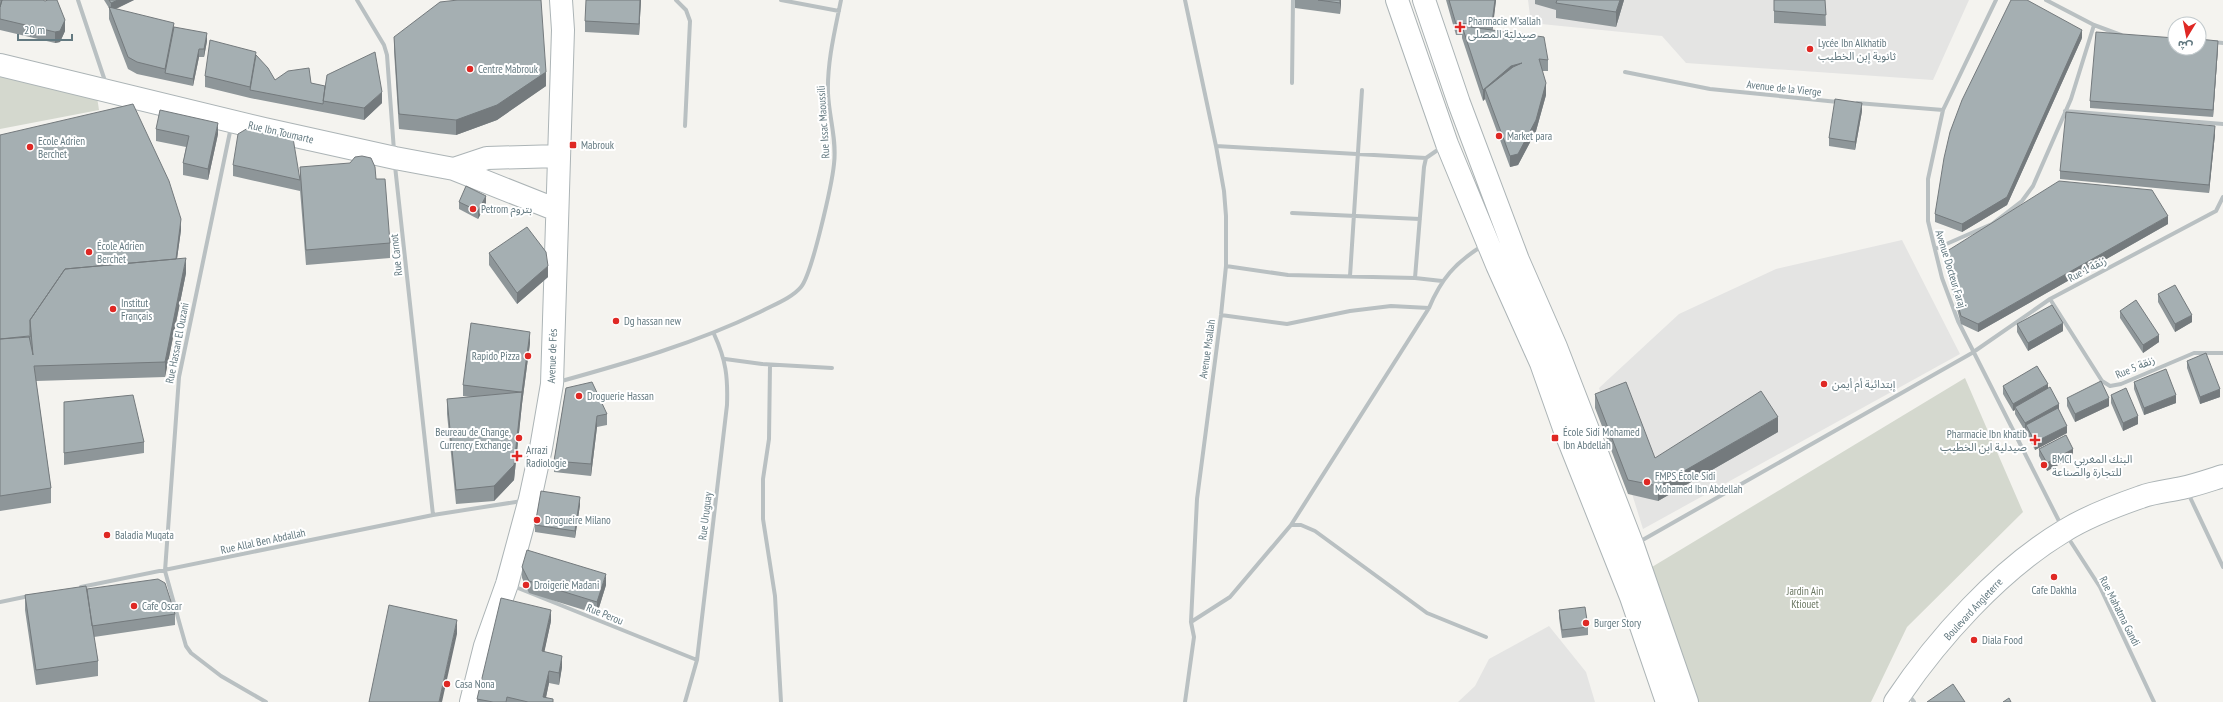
<svg xmlns="http://www.w3.org/2000/svg" width="2223" height="702" font-family="'PT Sans Narrow','Noto Sans Arabic',sans-serif">
	<style>
		.built { fill: #e4e4e3 }
		.green { fill: #d4d8ce }
		.lines { fill: none; stroke-linecap: round; stroke-linejoin: round }
		.secondary-casing { stroke: #acb4b6; stroke-width: 24 }
		.street { stroke: #b9c0c2; stroke-width: 4 }
		.secondary { stroke: #fff; stroke-width: 22 }
		.wall { fill: #8e9699 }
		.shaded-wall { fill: #747a7d }
		.building { fill: #a5afb2; stroke: #747a7d }
		.poi-dot { fill: #df2824; stroke: #fff; stroke-width: 1.5 }
		.labels { text-anchor: middle; dominant-baseline: central; stroke-width: 4; stroke-linejoin: round; paint-order: stroke }
		.poi-label { font-size: 11px; fill: #637980; stroke: #fff; text-anchor: start }
		.street-label { font-size: 11px; fill: #637980; stroke: #fff }
		.park-label { font-size: 11px; fill: #6b7762; stroke: #fff }
	</style>
	<rect width="100%" height="100%" fill="#f4f3ef"/>
	<path class="built" d="M1528,0H1969L1933,80L1686,63L1662,36L1531,23Z
		M1902,240L1960,354L1643,529L1599,388L1679,314L1776,269Z
		M1549,626L1586,672L1595,702H1458L1475,686L1489,659Z"/>
	<path class="green" d="M0,75L97,97L99,110L0,129Z
		M1965,378L2023,512L1907,627L1871,702H1695L1652,567Z"/>
	<g class="lines">
		<defs>
			<path id="secondary" d="M1397,0L1447,144L1497,265L1541,363L1565,431L1631,597L1667,702
				M1424,0L1459,103L1518,260L1556,347L1633,546L1687,702
				M0,65L264,129L395,158L454,169L557,210
				M454,169L487,158L559,156
				M471,702L485,646L507,584L530,499L541,448L552,384L563,30L561,0
				M1895,702C1937,639 1999,570 2064,531C2088,516 2115,506 2141,497C2154,492 2169,491 2182,488C2196,485 2210,480 2223,476"/>
		</defs>
		<use href="#secondary" class="secondary-casing"/>
		<path class="street" d="M78,0L106,84
			M357,0L384,45L387,55L394,151
			M676,0L686,10L690,21L685,126
			M781,0L839,11
			M1185,0L1216,146L1224,191L1226,216V266L1221,315L1197,499L1191,622L1194,637L1185,702
			M1996,0L1943,110L1928,179V221L1942,278L1958,321L2061,525
			M2046,0L2094,25L2121,35
			M2213,42L2223,43
			M1625,72L1710,89L1838,102
			M1292,83L1293,0
			M1857,103L1943,110
			M2065,111L2223,124
			M231,127L179,377L165,571L180,625L186,646L191,653L221,676L266,702
			M1216,146L1426,158
			M395,166L433,515
			M1292,213L1420,219
			M1935,249L1992,224L2022,201L2033,186L2071,99L2094,25
			M1226,266L1288,275L1415,278L1442,281
			M1350,276L1362,90
			M1415,278L1424,167L1426,158L1442,147
			M2050,299L2102,381L2110,386L2121,384L2194,353H2223
			M1221,315L1287,324L1350,311L1391,306L1429,308
			M725,359L762,364L832,368
			M770,365L769,439L763,479V519L775,596L781,702
			M558,382C627,363 696,343 760,312C773,305 792,298 801,287C812,274 832,184 834,164C837,140 829,117 828,93C827,62 835,30 841,0
			M2188,493L2223,567
			M1291,525H1301L1315,531L1427,613L1486,637
			M2067,536L2100,587L2154,702
			M1639,542L1972,353L2050,299L2216,211L2223,197
			M513,586L697,660
			M81,587L433,515L522,501
			M0,602L29,596
			M1191,622L1230,597L1291,525L1429,308C1441,279 1455,263 1482,246
			M1908,694L1914,702
			M685,702L697,660L727,405C728,377 726,360 714,334"/>
		<use href="#secondary" class="secondary"/>
	</g>
	<path class="wall" d="M0,0L65,31L60,42L55,43L0,30Z
		M104,0H134L116,9L174,27L207,41L204,57H199L193,86L137,74L128,69L109,19V8Z
		M641,0L639,35L585,32V21Z
		M1295,0H1341L1340,14L1295,8Z
		M1446,0H1496L1492,30L1548,60V71H1542L1546,95L1536,131L1518,165L1510,167L1485,99L1483,101L1462,38V35H1456Z
		M1535,0H1624L1616,27L1556,18V10L1535,4Z
		M1774,0H1825L1826,26L1774,23Z
		M394,37L546,86L497,120L456,135L399,129L394,51Z
		M2082,38L2007,205L1962,232L1935,222V214Z
		M2218,48L2213,117L2090,108V101Z
		M256,55L275,80L311,83L382,103L364,120L250,98L205,87V76Z
		M1862,111L1855,150L1829,146V138Z
		M156,129L218,134L208,180L183,175V163L186,147L156,141Z
		M2215,134L2209,193L2060,179V171Z
		M0,135L181,230L177,259L186,273L165,377L36,381L51,488V503L0,511Z
		M233,165L300,176V167L376,179L390,243V258L306,265L300,190V191L233,176Z
		M459,202L486,204L478,219L459,209Z
		M2168,224L1978,332L1961,324L1944,261V253Z
		M489,253L548,277L517,304L489,265Z
		M2158,294L2192,322L2175,332L2158,302Z
		M2120,311L2159,342L2143,353L2120,318Z
		M2017,324L2063,331L2028,351L2017,332Z
		M530,343L522,404L514,480L494,501L456,504L447,414V399L471,397L463,396V385Z
		M2187,361L2220,397L2200,404L2187,368Z
		M2134,382L2176,403L2144,415L2134,389Z
		M2003,386L2048,388L2059,411L2067,433L2035,450L2026,432V431H2025L2015,414V410L2013,411L2003,394Z
		M566,388L607,414V425L597,427L591,476L554,472V461Z
		M1595,394L1655,458L1778,432L1658,501L1628,494L1595,408Z
		M2111,395L2138,424L2123,431L2111,403Z
		M2067,398L2109,406L2075,422L2067,406Z
		M64,402L144,442V453L64,465Z
		M2039,449L2073,457L2047,471L2039,456Z
		M580,505L575,538L535,532V525Z
		M522,567L606,585L597,614L529,593L522,578Z
		M87,589L175,614V625L94,637L98,661V676L36,685L25,610V595Z
		M1559,610L1588,627V635L1562,638L1559,618Z
		M551,621L544,652L562,667L559,685L549,683L546,697L553,702H477V699Z"/>
	<path class="shaded-wall" d="M118,0H134L111,11V3Z
		M640,0H641L639,35V24Z
		M1340,0H1341V4L1340,14Z
		M1495,0H1496L1492,35V23Z
		M1620,0H1624L1616,27V12Z
		M65,20V31L60,42L55,43V32Z
		M174,23V35L165,73V69Z
		M2082,30V38L2007,205L1962,232V224Z
		M207,33V41L204,57V49Z
		M2218,41V48L2213,117V110Z
		M199,49V57L193,86V79Z
		M1522,63L1485,89V99L1483,101V90L1511,66Z
		M546,72V86L497,120L456,135V120Z
		M1546,83V95L1536,131L1518,165L1510,167V156Z
		M382,92V103L364,120V108Z
		M1862,103V111L1855,150V142Z
		M218,123V134L208,180V169Z
		M2215,126V134L2209,193V185Z
		M486,196V204L478,219V211Z
		M2168,216V224L1978,332V324Z
		M181,219V230L175,273V262Z
		M186,258V273L165,377V362Z
		M548,266V277L517,304V293Z
		M2192,315V322L2175,332V324Z
		M2063,323V331L2028,351V343Z
		M530,332V343L522,404L514,480L494,501V486L522,392Z
		M2159,335V342L2143,353V345Z
		M2048,384V392L2015,407V410L2013,411V404Z
		M2220,389V397L2200,404V397Z
		M2176,395V403L2144,415V408Z
		M2109,398V406L2075,422V414Z
		M2059,404V411L2026,425V431H2025V423Z
		M597,416V427L591,476V464Z
		M2138,416V424L2123,431V423Z
		M1778,417V432L1658,501V486Z
		M2067,426V433L2035,450V442Z
		M2073,449V457L2047,471V463Z
		M580,497V505L575,538V531Z
		M606,574V585L597,614V602Z
		M551,610V621L542,663V651Z
		M457,620V634L442,702H439Z
		M562,656V667L559,685V673Z
		M549,671V683L545,702L543,697Z"/>
	<path class="building" d="M0,0H2L0,7Z
		M2,0H43L45,1L48,0H57L65,20L60,31L55,32L0,19V7Z
		M109,0H118L111,3Z
		M458,0H541L546,72L497,105L456,120L399,114L394,37L440,2Z
		M586,0H640L639,24L585,21Z
		M1318,0H1340V3Z
		M1449,0H1495L1492,23L1456,24Z
		M1557,0H1620L1616,12L1556,3Z
		M1774,0H1825L1826,15L1774,11Z
		M2011,0H2027L2082,30L2007,197L1962,224L1935,214L1944,158L1950,132L1962,100Z
		M109,7L174,23L165,69L137,62L128,57Z
		M1462,26L1544,37L1548,60L1539,59L1546,83L1536,120L1518,154L1510,156L1485,89L1513,67L1522,63L1511,66L1483,90Z
		M174,27L207,33L204,49H199L193,79L165,73Z
		M2096,32L2175,38V48H2199V39L2218,41L2213,110L2090,101Z
		M210,40L256,52L250,87L205,76Z
		M375,52L382,92L364,108L323,101L327,75Z
		M256,55L268,68L275,80L288,71L309,68L311,83L325,86L323,104L250,90Z
		M1835,99L1862,103L1855,142L1829,138Z
		M133,104L169,181L181,219L176,259L65,269L30,320V337L0,339V135Z
		M160,110L218,123L208,169L183,163L189,136L156,129Z
		M2066,112L2215,126L2209,185L2060,171Z
		M248,128L293,138L300,180L233,165L238,134Z
		M362,156L371,158L375,167L376,179H385L390,243L306,250L300,167L350,163L355,157Z
		M2059,181L2152,190L2168,216L1978,324L1961,316L1944,253Z
		M466,186L486,196L478,211L459,202Z
		M527,227L546,252L548,266L517,293L489,253Z
		M186,258L165,362L34,366L51,488L0,496V339L29,336L33,355L30,320L65,269Z
		M2175,285L2192,315L2175,324L2158,294Z
		M2136,300L2159,335L2143,345L2120,311Z
		M2052,305L2063,323L2028,343L2017,324Z
		M471,323L530,332L522,392H520L463,385Z
		M2206,353L2220,389L2200,397L2187,361Z
		M2037,366L2048,384L2013,404L2003,386Z
		M2166,369L2176,395L2144,408L2134,382Z
		M2101,381L2109,398L2075,414L2067,398Z
		M592,382L607,414L597,416L591,464L554,461L566,388Z
		M1626,382L1655,458L1761,391L1778,417L1658,486L1628,480L1595,394Z
		M2050,387L2059,404L2025,423L2015,407Z
		M2126,388L2138,416L2123,423L2111,395Z
		M522,392L514,465L494,486L456,490L447,399Z
		M133,395L144,442L64,453V402Z
		M2058,408L2067,426L2035,442L2026,425Z
		M2066,435L2073,449L2047,463L2039,449Z
		M541,491L580,497L575,531L535,525Z
		M527,550L606,574L597,602L529,581L522,567Z
		M158,579L165,583L175,614L92,626L87,589Z
		M86,586L98,661L36,670L25,595Z
		M501,598L551,610L542,651L562,656L559,673L549,671L543,697L553,699V702H528L507,697L506,702H493L477,699Z
		M389,605L457,620L439,702H369Z
		M1585,607L1588,627L1562,630L1559,610Z
		M1953,684L1965,702H1927Z
		M2009,698L2011,702H2003Z"/>
	<g class="poi-dot">
		<path d="M1458 21h4v4h4v4h-4v4h-4v-4h-4v-4h4z"/>
		<circle cx="1810" cy="49" r="4"/>
		<circle cx="470" cy="69" r="4"/>
		<circle cx="1499" cy="136" r="4"/>
		<rect x="569" y="141" width="8" height="8" rx="2"/>
		<circle cx="30" cy="147" r="4"/>
		<circle cx="473" cy="209" r="4"/>
		<circle cx="89" cy="252" r="4"/>
		<circle cx="113" cy="309" r="4"/>
		<circle cx="616" cy="321" r="4"/>
		<circle cx="528" cy="356" r="4"/>
		<circle cx="1824" cy="384" r="4"/>
		<circle cx="579" cy="396" r="4"/>
		<circle cx="519" cy="438" r="4"/>
		<rect x="1551" y="434" width="8" height="8" rx="2"/>
		<path d="M2033 434h4v4h4v4h-4v4h-4v-4h-4v-4h4z"/>
		<path d="M515 450h4v4h4v4h-4v4h-4v-4h-4v-4h4z"/>
		<circle cx="2044" cy="465" r="4"/>
		<circle cx="1647" cy="482" r="4"/>
		<circle cx="537" cy="520" r="4"/>
		<circle cx="107" cy="535" r="4"/>
		<circle cx="2054" cy="577" r="4"/>
		<circle cx="526" cy="585" r="4"/>
		<circle cx="134" cy="606" r="4"/>
		<circle cx="1586" cy="623" r="4"/>
		<circle cx="1974" cy="640" r="4"/>
		<circle cx="447" cy="684" r="4"/>
	</g>
	<g class="labels">
		<g class="poi-label">
			<text x="1468" y="21">Pharmacie M'sallah<tspan x="1468" dy="13">صيدلية المصلى</tspan></text>
			<text x="1818" y="43">Lycée Ibn Alkhatib<tspan x="1818" dy="13">ثانوية إبن الخطيب</tspan></text>
			<text x="478" y="69">Centre Mabrouk</text>
			<text x="1507" y="136">Market para</text>
			<text x="38" y="141">Ecole Adrien<tspan x="38" dy="13">Berchet</tspan></text>
			<text x="581" y="145">Mabrouk</text>
			<text x="481" y="209">Petrom بتروم</text>
			<text x="97" y="246">École Adrien<tspan x="97" dy="13">Berchet</tspan></text>
			<text x="121" y="303">Institut<tspan x="121" dy="13">Français</tspan></text>
			<text x="624" y="321">Dg hassan new</text>
			<text x="520" y="356" text-anchor="end">Rapido Pizza</text>
			<text x="1832" y="384">إبتدائية أم أيمن</text>
			<text x="587" y="396">Droguerie Hassan</text>
			<text x="511" y="432" text-anchor="end">Beureau de Change,<tspan x="511" dy="13">Currency Exchange</tspan></text>
			<text x="1563" y="432">École Sidi Mohamed<tspan x="1563" dy="13">Ibn Abdellah</tspan></text>
			<text x="2027" y="434" text-anchor="end">Pharmacie Ibn khatib<tspan x="2027" dy="13">صيدلية ابن الخطيب</tspan></text>
			<text x="526" y="450">Arrazi<tspan x="526" dy="13">Radiologie</tspan></text>
			<text x="2052" y="459">BMCI البنك المغربي<tspan x="2052" dy="13">للتجارة والصناعة</tspan></text>
			<text x="1655" y="476">FMPS École Sidi<tspan x="1655" dy="13">Mohamed Ibn Abdellah</tspan></text>
			<text x="545" y="520">Drogueire Milano</text>
			<text x="115" y="535">Baladia Muqata</text>
			<text x="534" y="585">Droigerie Madani</text>
			<text x="2054" y="590" text-anchor="middle">Cafe Dakhla</text>
			<text x="142" y="606">Cafe Oscar</text>
			<text x="1594" y="623">Burger Story</text>
			<text x="1982" y="640">Diala Food</text>
			<text x="455" y="684">Casa Nona</text>
		</g>
		<g class="street-label">
			<text transform="translate(1784 88) rotate(6)">Avenue de la Vierge</text>
			<text transform="translate(823 122) rotate(-94)">Rue Issac Maoussili</text>
			<text transform="translate(281 132) rotate(13)">Rue Ibn Toumarte</text>
			<text transform="translate(396 255) rotate(-96)">Rue Carnot</text>
			<text transform="translate(1951 269) rotate(73)">Avenue Docteur Faraj</text>
			<text transform="translate(2087 269) rotate(-28)">Rue 1 زنقة</text>
			<text transform="translate(177 343) rotate(-79)">Rue Hassan El Ouzani</text>
			<text transform="translate(1207 349) rotate(-82)">Avenue Msallah</text>
			<text transform="translate(552 356) rotate(-88)">Avenue de Fès</text>
			<text transform="translate(2135 367) rotate(-23)">Rue 5 زنقة</text>
			<text transform="translate(705 516) rotate(-83)">Rue Uruguay</text>
			<text transform="translate(263 541) rotate(-12)">Rue Allal Ben Abdallah</text>
			<text transform="translate(1973 609) rotate(-47)">Boulevard Angleterre</text>
			<text transform="translate(2120 611) rotate(63)">Rue Mahatma Gandi</text>
			<text transform="translate(605 614) rotate(22)">Rue Perou</text>
		</g>
		<g class="park-label">
			<text x="1805" y="591">Jardin Ain<tspan x="1805" dy="13">Ktiouet</tspan></text>
		</g>
	</g>
	<g transform="translate(2187 36) rotate(190)"><circle r="19" fill="#ffffff" stroke="#c1c9cc"/>
	<path d="M0-3L7 15L0 10L-7 15Z" fill="#df2824"/>
	<text y="-6" font-size="11" font-weight="bold" text-anchor="middle" fill="#637980">ش</text>
	</g>
	<path d="M18 34v6h54v-6" fill="none" stroke="#637980" stroke-width="2"/>
	<text x="24" y="34" font-size="12" fill="#637980" stroke="#ffffff" stroke-width="3" paint-order="stroke">20 m</text>
</svg>
